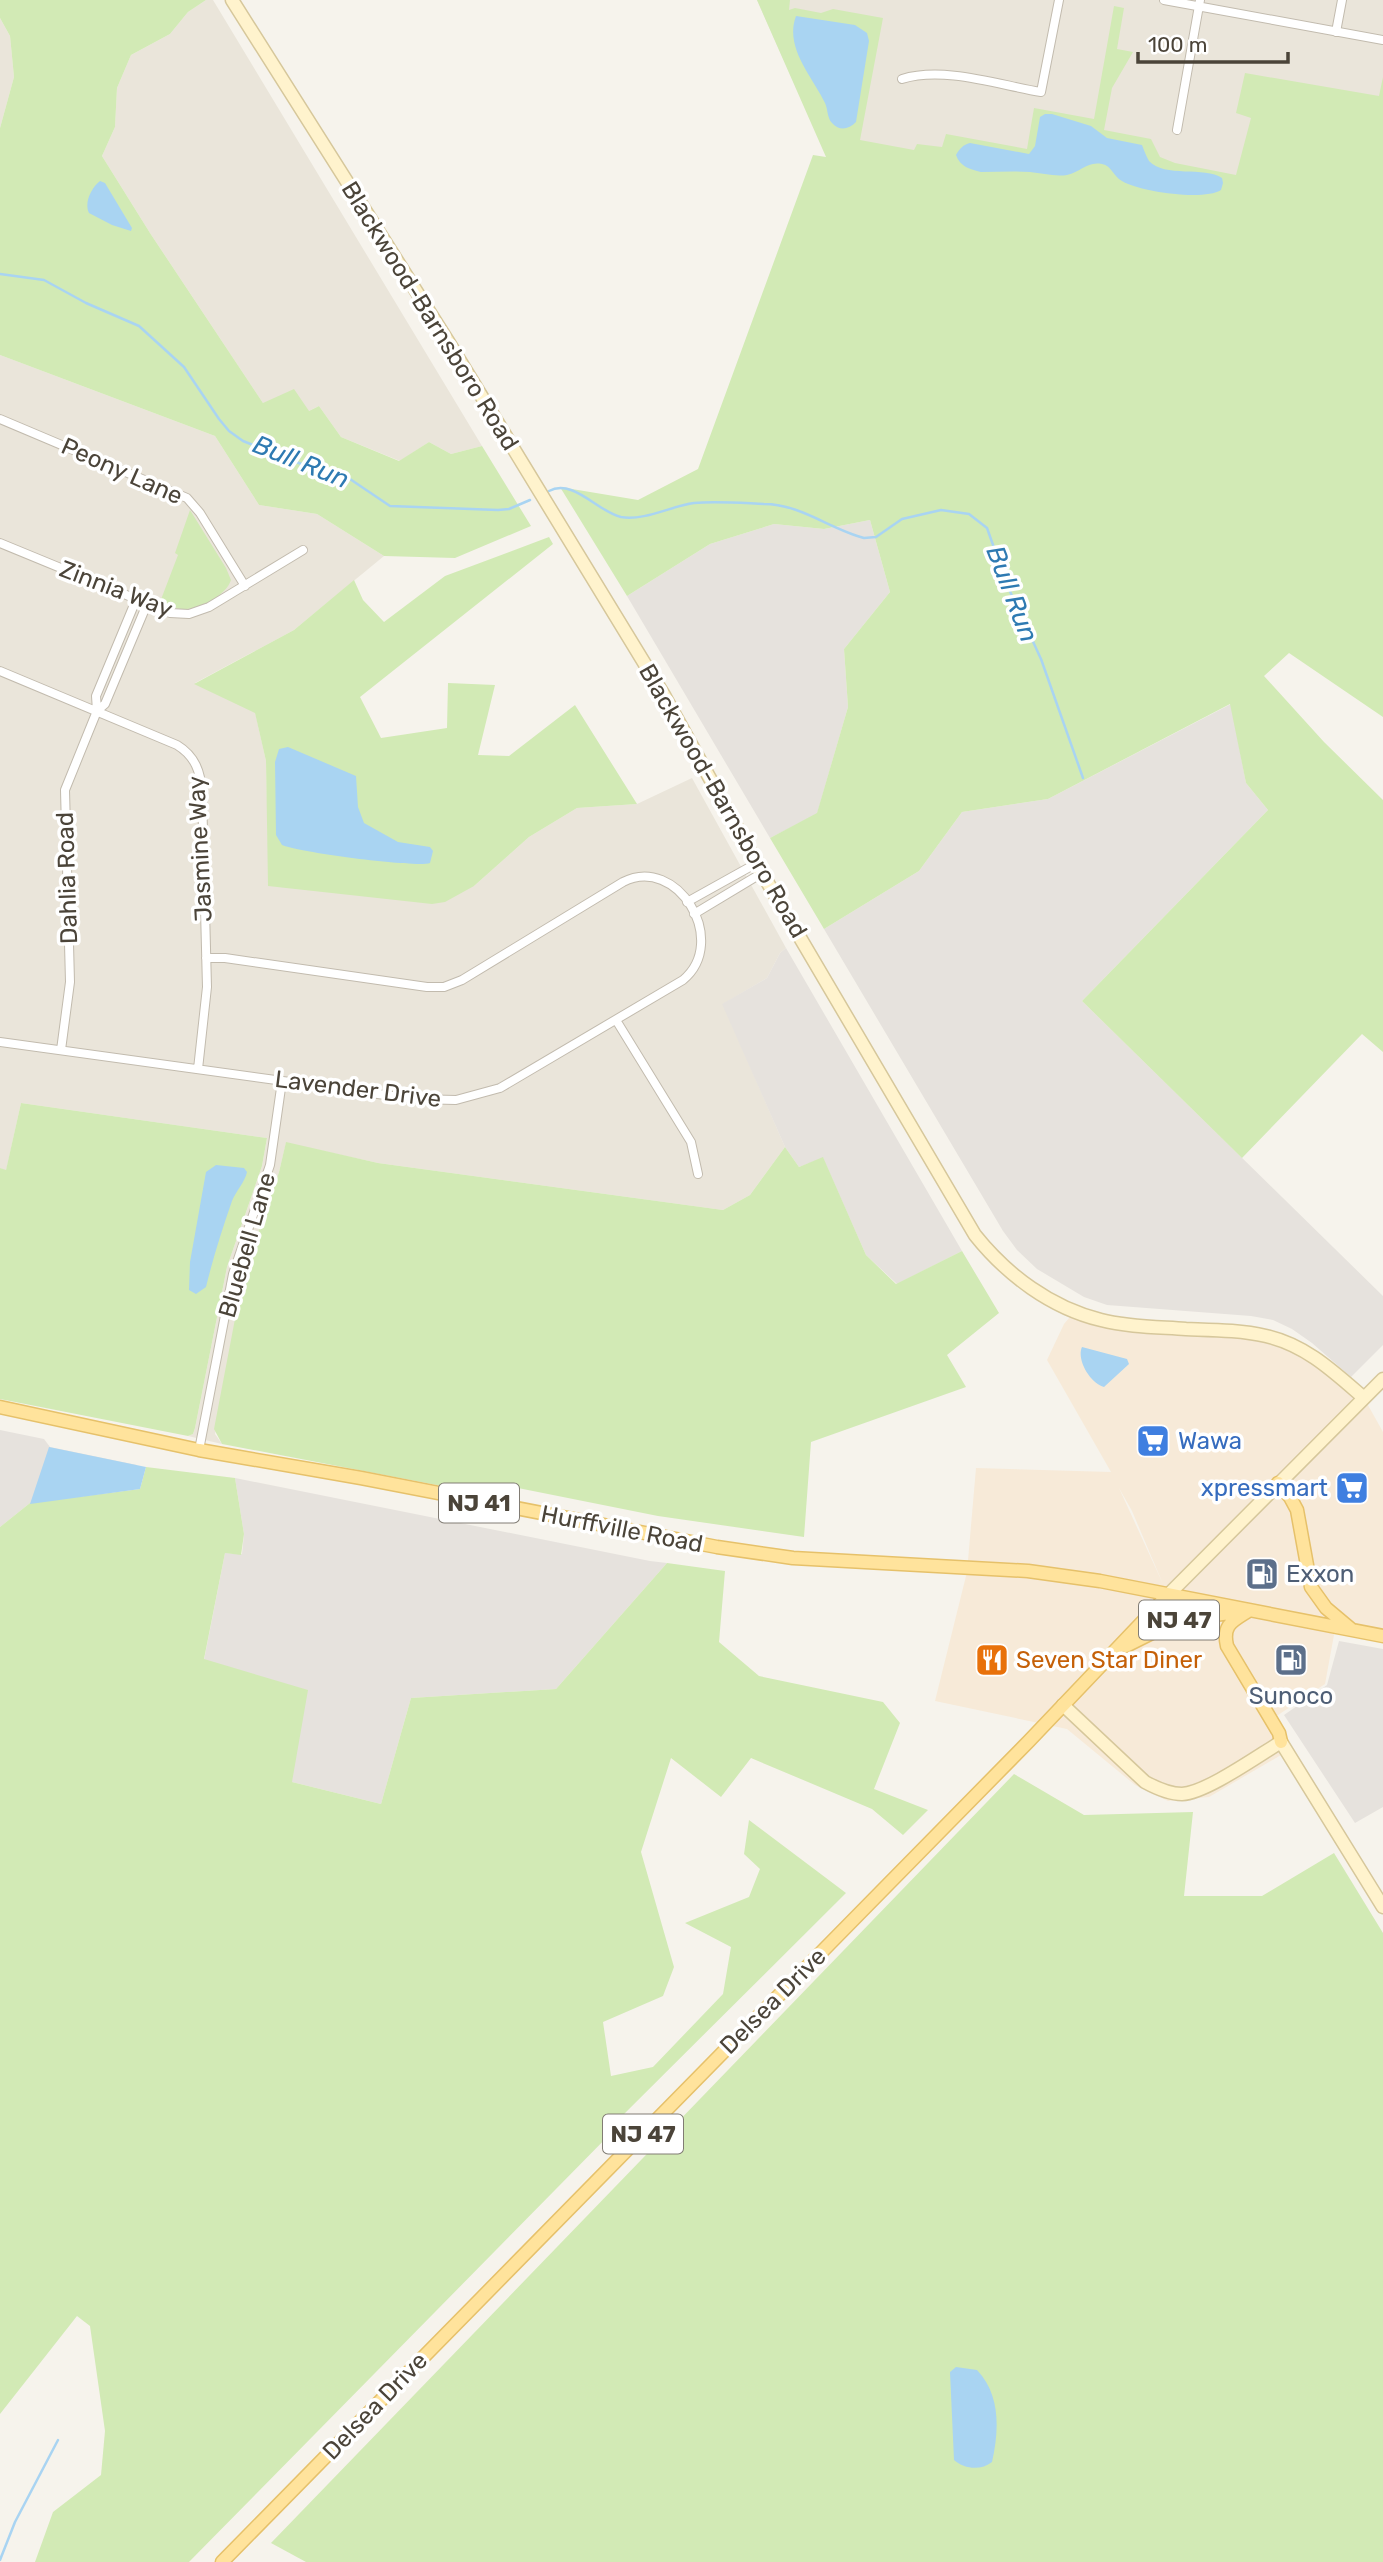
<svg xmlns="http://www.w3.org/2000/svg" width="1383" height="2562" font-family="Rubik,sans-serif">
	<style>
		.residential { fill: #eae5da }
		.commercial { fill: #f7ead8; fill-rule: evenodd }
		.industrial { fill: #e6e2dd }
		.green { fill: #d2eab5 }
		.water { fill: #a9d4f2 }
		.lines { fill: none; stroke-linecap: round; stroke-linejoin: round }
		.stream { stroke: #a9d4f2; stroke-width: 2.5 }
		.street-casing { stroke: #c2bbae; stroke-width: 10 }
		.secondary-casing { stroke: #d6c79b; stroke-width: 15 }
		.primary-casing { stroke: #e6c16a; stroke-width: 15 }
		.street { stroke: #fff; stroke-width: 8 }
		.secondary { stroke: #fff3cd; stroke-width: 12 }
		.primary { stroke: #ffe39c; stroke-width: 12 }
		.labels { text-anchor: middle; dominant-baseline: central; stroke-width: 7; stroke-linejoin: round; paint-order: stroke }
		.shield { fill: #fff; stroke: #817c74; stroke-width: 2 }
		.shield-label { font-size: 23px; font-weight: bold; fill: #4b4439 }
		.street-label { font-size: 24px; fill: #4b4439; stroke: #fff }
		.shop-label { font-size: 24px; fill: #366cbe; stroke: #fff; text-anchor: start }
		.service-label { font-size: 24px; fill: #4e5e75; stroke: #fff; text-anchor: start }
		.food-label { font-size: 24px; fill: #c56008; stroke: #fff; text-anchor: start }
		.water-label { font-size: 26px; font-style: italic; fill: #2e7ab2; stroke: #fff }
	</style>
	<rect width="100%" height="100%" fill="#f6f3ec"/>
	<path class="residential" d="M206,0H213L482,446L451,454L429,442L400,461L341,437L319,406L309,411L263,403L150,233L102,156L115,127L117,88L131,55L170,34L188,12Z
		M757,0H1383V103L1248,183L827,157Z
		M0,18L10,36L14,77L0,128Z
		M0,355L215,436L259,505L317,514L384,556L294,630L195,683L255,712L266,761L269,886H474L529,837L577,808L637,804L692,778L786,948L780,953L767,978L723,1004L785,1147L750,1195L723,1210L378,1163L286,1143L215,1434L222,1444L188,1436L193,1434L195,1428L227,1267L262,1166L267,1138L21,1103L6,1171L0,1168Z"/>
	<path class="commercial" d="M1075,1311L1290,1344L1364,1398L1383,1432V1632L1336,1624L1325,1684L1275,1717L1293,1748L1209,1797L1168,1801L1135,1785L1067,1729L935,1701L967,1572L976,1468L1111,1472L1047,1360L1064,1324ZM1119,1488L1132,1511L1163,1584Z"/>
	<path class="industrial" d="M870,520L890,592L844,649L848,707L817,814L770,838L627,596L710,544L774,524L824,529Z
		M1231,704L1246,783L1268,810L1082,1001L1383,1296V1345L1351,1377L1312,1343L1292,1329L1273,1320L1251,1316L1107,1305L1084,1297L1037,1269L1017,1250L1003,1231L824,929L919,871L962,812L1048,799Z
		M786,948L962,1251L897,1284L866,1255L823,1158L799,1167L785,1147L722,1004L767,978L780,953Z
		M0,1430L44,1439L50,1447L137,1465L136,1489L30,1503L0,1527Z
		M235,1478L650,1561L667,1563L556,1689L411,1698L381,1804L292,1782L204,1660L225,1553L242,1554L244,1534Z
		M1339,1641L1383,1649V1807L1355,1823L1284,1715L1327,1685Z"/>
	<path class="green" d="M0,0H206L188,12L170,34L131,55L117,88L115,127L102,156L150,233L263,403L294,389L309,411L319,406L341,437L399,461L429,442L451,454L482,446L531,526L455,558L384,556L317,514L259,505L215,436L0,355V128L14,77L10,36L0,18Z
		M757,0H790L789,10L795,8L821,13L833,9L883,18L860,140L914,150L917,144L942,147L946,134L1027,149L1034,108L1094,119L1114,6L1124,8L1117,49L1133,52L1112,88L1104,130L1151,139L1160,157L1175,163L1236,175L1251,118L1236,113L1245,73L1379,96L1383,77V717L1289,653L1264,676L1324,742L1383,800V1052L1362,1034L1242,1158L1082,1001L1268,810L1246,783L1230,704L1048,799L962,812L919,871L824,929L770,838L817,813L848,707L844,649L890,592L870,520L824,529L774,524L710,544L627,596L560,487L638,500L698,469L813,155L826,157Z
		M190,510L226,568L231,580C226,596 198,610 182,609C175,609 167,605 160,602L178,555L175,553Z
		M549,537L553,544L360,697L381,738L447,728L448,683L495,685L478,755L509,756L575,705L637,804L577,808L529,837L474,886L445,902L432,904L268,886L266,761L255,713L194,684L294,630L354,580L363,600L384,622L445,576Z
		M21,1103L267,1138L262,1166L227,1267L195,1428L193,1434L188,1436L0,1399V1168L6,1170Z
		M286,1142L378,1163L723,1210L750,1195L785,1147L799,1167L823,1157L866,1255L896,1284L962,1251L999,1313L947,1355L966,1387L811,1442L804,1537L658,1516L518,1488L515,1500L222,1444L214,1429L243,1277L279,1172Z
		M146,1467L235,1478L244,1534L241,1555L225,1553L204,1659L308,1690L292,1782L381,1804L411,1698L556,1689L667,1563L725,1571L719,1642L759,1676L883,1702L900,1723L874,1789L928,1810L903,1835L872,1809L751,1758L721,1797L671,1758L641,1852L674,1967L663,1996L603,2022L611,2076L653,2067L723,1994L731,1947L685,1923L749,1897L760,1869L744,1854L749,1820L846,1893L616,2122L619,2125L189,2562H35L53,2512L101,2475L105,2431L90,2326L77,2316L0,2414V1527L30,1503L140,1489Z
		M1014,1774L1084,1815L1193,1812L1184,1896H1262L1334,1853L1383,1933V2562H306L271,2543Z"/>
	<path class="water" d="M796,16L855,25L867,33L869,41L856,122C849,129 840,132 832,123C827,118 828,109 825,103C813,77 784,48 796,16Z
		M1045,114H1052L1091,126L1107,138L1142,145C1144,150 1146,156 1149,161C1164,178 1205,166 1222,178L1223,183L1221,190C1204,201 1140,192 1122,181C1113,176 1112,166 1102,164C1087,161 1081,172 1067,175C1055,177 1042,173 1030,172C1013,171 997,172 981,172C970,169 960,167 956,155C960,148 963,145 970,143L1029,154L1035,146L1040,117Z
		M100,181L105,183L132,228L131,231L112,225L89,213C84,203 91,188 100,181Z
		M288,747L356,776L358,807L364,823L398,842L430,847L433,851L430,863C416,868 297,852 282,845L276,835L275,762L279,749Z
		M216,1165L244,1168L247,1172C245,1182 236,1191 232,1201C222,1230 213,1258 206,1287L196,1294L189,1290L190,1262L206,1172Z
		M1082,1347L1127,1359L1129,1364L1104,1387C1091,1384 1076,1360 1082,1347Z
		M49,1447L146,1467L140,1489L30,1504Z
		M956,2367L977,2370C1001,2395 999,2431 992,2462C981,2471 964,2469 954,2460L950,2372Z"/>
	<g class="lines">
		<path class="stream" d="M0,274L44,280L86,303L139,326L184,367L219,419L229,431L243,441L304,465L344,475L390,506L498,510L509,509L530,500
			M549,491C573,478 598,512 621,517C645,521 671,506 694,503C717,501 741,503 764,504C800,504 830,529 864,538L876,537L902,519L941,510L969,514L987,528L1008,587L1041,659L1083,778
			M0,2560L15,2522L58,2440"/>
		<defs>
			<path id="street" d="M1164,0L1383,40
				M1336,32L1342,0
				M902,79C944,66 999,85 1041,92L1059,0
				M1177,130L1200,0
				M0,419L187,498L200,513L245,586
				M0,543L170,613L189,614L209,607L303,550
				M0,671L177,745C195,756 201,772 202,793L207,987L198,1069
				M97,711L96,696L136,600
				M687,902L757,863
				M694,914L762,873
				M616,1020L691,1142L698,1174
				M0,1042L414,1099L456,1100L500,1088L683,980C730,941 677,854 623,882L462,980L444,987H427L225,958H206
				M61,1050L70,982L65,790L97,711L105,704L147,604
				M199,1450L233,1274L270,1165L282,1081"/>
			<path id="secondary" d="M232,0L449,343L665,697L762,873L975,1235C1007,1275 1051,1308 1101,1320C1128,1327 1159,1327 1186,1329C1213,1330 1240,1330 1266,1336C1306,1345 1334,1372 1364,1398
				M1168,1595L1383,1379
				M1063,1705L1145,1782C1156,1788 1169,1794 1182,1794C1206,1793 1259,1755 1281,1742L1383,1907"/>
			<path id="primary" d="M0,1407L199,1450L361,1478L717,1547L793,1558L1028,1571L1100,1581L1383,1636
				M1278,1483L1290,1497L1297,1510L1311,1587L1326,1608L1351,1629
				M1250,1610C1233,1621 1222,1624 1227,1646L1279,1733L1281,1742
				M1126,1646L1178,1620L1237,1612
				M222,2562L1029,1741L1168,1595"/>
		</defs>
		<use href="#street" class="street-casing"/>
		<use href="#secondary" class="secondary-casing"/>
		<use href="#primary" class="primary-casing"/>
		<use href="#street" class="street"/>
		<use href="#secondary" class="secondary"/>
		<use href="#primary" class="primary"/>
	</g>
	<defs>
		<symbol id="supermarket-square" viewBox="-11 -11 22 22"><rect x="-9" y="-9" width="18" height="18" rx="4" fill="#3f7fe0" stroke="#fff"/><path d="M-6-5.5h2.5l.6 2H6L4.5 2H-2.5L-4.4-4H-6ZM-1.5 3.2a1.3 1.3 0 1 0 .1 0ZM3 3.2a1.3 1.3 0 1 0 .1 0Z" fill="#fff"/></symbol>
		<symbol id="fuel-square" viewBox="-11 -11 22 22"><rect x="-9" y="-9" width="18" height="18" rx="4" fill="#5c6f8a" stroke="#fff"/><path d="M-5.5-6h7V0h2V4h1.3V-2.5L3-4.5l.8-.8L6-3V5H2.5V1h-1V6h-7ZM-4.2-4.7v3.2H.2V-4.7Z" fill="#fff"/></symbol>
		<symbol id="restaurant-square" viewBox="-11 -11 22 22"><rect x="-9" y="-9" width="18" height="18" rx="4" fill="#e8710a" stroke="#fff"/><path d="M-5-6h1v4h1v-4h1v4h1v-4h1v5L-1.5 .5V6h-2V.5L-5-1ZM5-6V6H3V1.5H1.5Q1.5-4 5-6Z" fill="#fff"/></symbol>
	</defs>
	<g fill-rule="evenodd">
		<use href="#supermarket-square" x="1134" y="1422" width="38" height="38"/>
		<use href="#supermarket-square" x="1333" y="1469" width="38" height="38"/>
		<use href="#fuel-square" x="1243" y="1555" width="38" height="38"/>
		<use href="#restaurant-square" x="973" y="1641" width="38" height="38"/>
		<use href="#fuel-square" x="1272" y="1641" width="38" height="38"/>
	</g>
	<g class="labels">
		<g class="shield">
			<rect x="439" y="1483.5" width="80" height="39" rx="5"/>
			<rect x="1139" y="1600.5" width="80" height="39" rx="5"/>
			<rect x="603" y="2114.5" width="80" height="39" rx="5"/>
		</g>
		<g class="shield-label">
			<text x="479" y="1503">NJ 41</text>
			<text x="1179" y="1620">NJ 47</text>
			<text x="643" y="2134">NJ 47</text>
		</g>
		<g class="street-label">
			<text transform="translate(430 316) rotate(58)">Blackwood-Barnsboro Road</text>
			<text transform="translate(122 471) rotate(24)">Peony Lane</text>
			<text transform="translate(116 589) rotate(21)">Zinnia Way</text>
			<text transform="translate(723 801) rotate(60)">Blackwood-Barnsboro Road</text>
			<text transform="translate(200 849) rotate(-93)">Jasmine Way</text>
			<text transform="translate(67 878) rotate(-92)">Dahlia Road</text>
			<text transform="translate(358 1089) rotate(7)">Lavender Drive</text>
			<text transform="translate(247 1245) rotate(-74)">Bluebell Lane</text>
			<text transform="translate(622 1529) rotate(11)">Hurffville Road</text>
			<text transform="translate(773 2001) rotate(-45)">Delsea Drive</text>
			<text transform="translate(375 2406) rotate(-46)">Delsea Drive</text>
		</g>
		<g class="shop-label">
			<text x="1178" y="1441">Wawa</text>
			<text x="1328" y="1488" text-anchor="end">xpressmart</text>
		</g>
		<g class="service-label">
			<text x="1286" y="1574">Exxon</text>
			<text x="1291" y="1696" text-anchor="middle">Sunoco</text>
		</g>
		<g class="food-label">
			<text x="1016" y="1660">Seven Star Diner</text>
		</g>
		<g class="water-label">
			<text transform="translate(301 462) rotate(22)">Bull Run</text>
			<text transform="translate(1012 594) rotate(69)">Bull Run</text>
		</g>
	</g>
	<path d="M1138 52v10h150v-10" fill="none" stroke="#4b4439" stroke-width="3.5"/>
	<text x="1148" y="52" font-size="21" fill="#4b4439" stroke="#ffffff" stroke-width="5" paint-order="stroke">100 m</text>
</svg>
